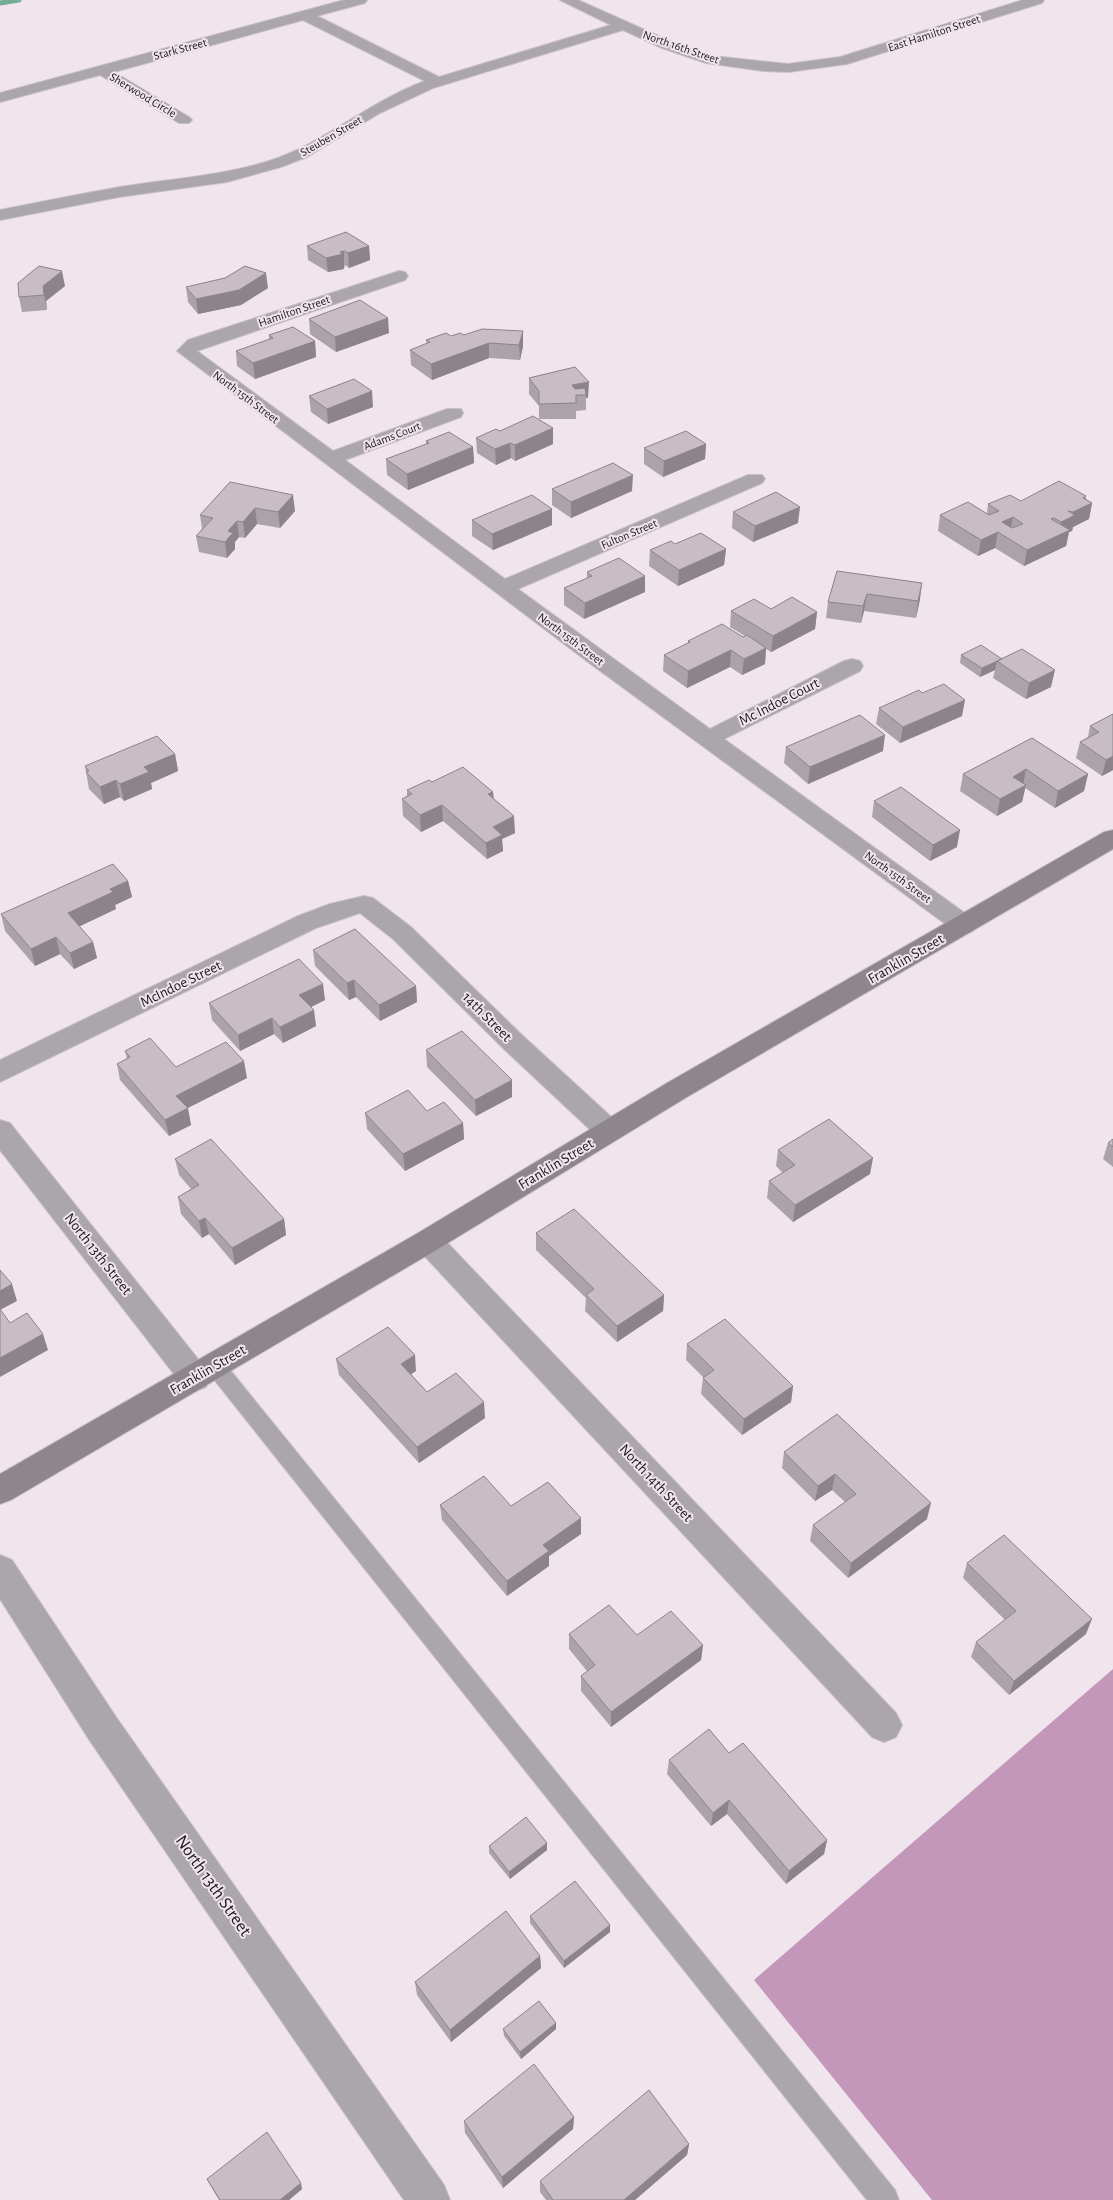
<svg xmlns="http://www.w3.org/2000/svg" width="1113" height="2200" font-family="'Alegreya Sans',sans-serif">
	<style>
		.forest { fill: #c397ba }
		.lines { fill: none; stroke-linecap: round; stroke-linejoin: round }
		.stream { stroke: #73ad95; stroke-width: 5 }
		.lane-casing { stroke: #cabfc7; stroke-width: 2 }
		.street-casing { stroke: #cabfc7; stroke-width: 2 }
		.secondary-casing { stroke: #cabfc7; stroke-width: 2 }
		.lane { fill: #aba6aa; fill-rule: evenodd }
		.street { fill: #aba6aa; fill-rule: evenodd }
		.secondary { fill: #8d868b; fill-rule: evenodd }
		.wall { fill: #aca3a9 }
		.shaded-wall { fill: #8c848a }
		.building { fill: #c8bdc5; stroke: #8c848a; fill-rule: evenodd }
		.labels { text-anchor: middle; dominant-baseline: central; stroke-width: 4; stroke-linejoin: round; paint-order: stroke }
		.far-street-label { font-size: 12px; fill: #1d191c; stroke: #f0e4ed }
		.street-label { font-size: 15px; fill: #1d191c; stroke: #f0e4ed }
		.near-street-label { font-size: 18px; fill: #1d191c; stroke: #f0e4ed }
	</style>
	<rect width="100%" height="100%" fill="#f0e4ed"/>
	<path class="forest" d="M1113,1669V2200H932L754,1980Z"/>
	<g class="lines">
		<path class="stream" d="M0,3L19,0"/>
		<defs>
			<path id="lane" d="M215,1357L222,1360L895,2190L899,2200H867L208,1372L204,1366L208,1360Z"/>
			<path id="street" d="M344,0H367L365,3L317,16L439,77L611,25L560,0H578L672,42L713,56L788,64L840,57L1023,0H1044L1042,3L847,64L788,72L763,71L706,63L662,48L623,30L433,88L380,113L307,157L281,167L227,182L119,197L0,220V210C40,202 80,194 120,187C170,179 221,176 269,161C325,143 370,101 425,81L303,20L114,72L189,117L192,120L189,123H179L100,75L0,102V93Z
				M399,271L405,272L408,276L405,280L197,351L333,451L447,409H461L463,413L461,417L345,460L505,579L748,475H762L765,479L762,483L518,589L710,729L844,661L852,659L860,661L863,666L860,671L724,739L973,919L977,925L973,931L964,934L955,931L588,662L177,351L188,340Z
				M364,896L373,898L411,927L523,1036L619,1124L623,1131L619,1138L609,1141L599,1138L505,1050L393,939L360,913L316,928L0,1082V1060L298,916L330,904Z
				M0,1120L10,1123L206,1369L210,1378L206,1387L195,1391L184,1387L0,1150Z
				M428,1230L438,1233L896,1713L902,1725L896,1737L884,1742L872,1737L418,1249L413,1241L418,1233Z
				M0,1555L12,1560L116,1717L444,2185L450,2200H404L90,1741L0,1599Z"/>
			<path id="secondary" d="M1113,830V849L687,1097L438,1249L11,1500L0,1504V1474L418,1233L667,1083L1104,832Z"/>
		</defs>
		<use href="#lane" class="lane-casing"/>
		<use href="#street" class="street-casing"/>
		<use href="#secondary" class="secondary-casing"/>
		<use href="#lane" class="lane"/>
		<use href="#street" class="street"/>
		<use href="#secondary" class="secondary"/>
	</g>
	<path class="wall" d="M307,246H369L370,260L349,268L345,265L344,269L328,272L308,260Z
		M65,286L46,301L47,310L22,312L19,297Z
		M186,287L268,288L241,305L198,314L188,302Z
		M309,319L389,333L336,352L310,334Z
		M482,329L523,346L520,360L489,358L432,380L411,365L410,350L427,344L426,340L464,335Z
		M269,335L315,341L316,357L255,379L237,366L236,351L269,339Z
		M575,367L588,398H586V410L576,411V419H539V406L529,394V378Z
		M309,396L373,407L328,424L311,412Z
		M553,428V444L515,461L511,458L496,465L477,453L476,438L500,431Z
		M426,441L473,447L474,463L408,490L387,475L386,459L426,444Z
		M706,444L705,459L663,477L644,464V448Z
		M230,482L295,511L280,528L257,524L245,538L239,537L235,542V549L227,558L199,552L196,536L202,529L200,515Z
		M552,489L632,491L571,518L552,505Z
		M1086,499L1092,503L1089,519L1073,527L1072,531L1069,532L1066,546L1024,566L995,548L978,556L938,531L940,515L987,513L988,504L1021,501Z
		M552,509V525L493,550L472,536V520Z
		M733,512L798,523L753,542L732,528Z
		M675,544L726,549L724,565L678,586L649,566L650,550Z
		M837,571L920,599L916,618L864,611L861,623L826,618L828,602Z
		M587,572L645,576V592L584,619L564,605V588L587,578Z
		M771,609L817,612L815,629L771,652L766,649L765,664L742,675L730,667L687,688L663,671L664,655L688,643V641L743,637L745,636L730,627L731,611Z
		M961,655L1002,659L1051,687L1026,699L993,678L995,670L980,677L960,663Z
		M922,693L962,716L900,743L876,724L879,708Z
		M1113,714V770L1102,776L1076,758L1080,742L1088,737L1090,726Z
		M1032,738L1088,774L1084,791L1055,808L1025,788L1022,802L997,816L960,791L963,774Z
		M786,747L883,751L808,784L784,763Z
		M175,754L178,771L151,783L152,789L124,801L120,797L104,804L89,789L85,766Z
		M432,782L493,792L494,799L515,833L502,839L503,851L487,859L443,821L421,832L403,816L402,799L407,796V790Z
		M874,801L957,847L930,861L872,817Z
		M128,881L132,897L115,905L116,909L79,926L93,942L97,958L74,969L60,954L35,966L5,931L1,914Z
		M313,950L416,986L417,1002L380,1021L356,997L349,1000L315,966Z
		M325,1000L311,1007L316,1026L283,1043L274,1034L240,1051L212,1020L209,1003Z
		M426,1050L512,1097L476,1116L427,1067Z
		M125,1051L176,1067L247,1078L187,1108L191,1125L169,1136L120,1080L117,1064L127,1059Z
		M427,1111L463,1123L464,1139L405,1171L367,1129L365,1113Z
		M1113,1139V1167L1103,1159L1108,1143Z
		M778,1150L870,1174L793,1222L767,1198L769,1181L783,1173L776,1166Z
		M175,1159L284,1219L286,1235L235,1265L209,1234L202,1238L181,1214L178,1197L191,1189L179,1175Z
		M536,1233L664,1295L663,1311L617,1342L585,1311L586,1298L536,1250Z
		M687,1344L793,1386L791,1402L742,1435L701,1394L703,1378V1377L686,1360Z
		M336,1359L416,1371L411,1374L427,1392L485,1418L419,1463L339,1375Z
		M837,1414L927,1519L848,1578L810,1541L813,1525L845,1502L832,1490L815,1501L782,1468L784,1452Z
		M440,1505L511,1506L581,1534L549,1556V1566L507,1596L442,1520Z
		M967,1563L1086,1634L1009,1695L971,1657L976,1642L1005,1620L963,1578Z
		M569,1634L637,1635L703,1645L701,1660L611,1727L581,1691V1676L587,1671L569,1649Z
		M729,1753L827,1840L824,1854L786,1884L727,1814L711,1826L667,1774L669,1760Z
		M547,1843V1850L510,1879L489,1853V1846Z
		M530,1916L610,1925V1932L564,1968L530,1923Z
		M540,1956L541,1968L451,2042L417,1995L415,1982Z
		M503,2029H556L521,2059L504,2036Z
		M574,2117L573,2129L503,2188L465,2133L464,2121Z
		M689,2144L687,2155L635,2200H546L540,2192V2181Z
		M207,2179L302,2189L289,2200H219L210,2185Z"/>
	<path class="shaded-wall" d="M369,246L370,260L349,268L348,253Z
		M344,251V269L328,272L326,258Z
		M62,271L65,286L46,301L47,310L44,295L43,286Z
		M266,273L268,288L241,305L198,314L196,299Z
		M388,318L389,333L336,352L335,337Z
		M523,331V346L520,360L519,345Z
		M315,341L316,357L255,379L253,363Z
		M489,343V358L432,380L431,364Z
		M589,382L588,398H586V395H576L572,385Z
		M372,391L373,407L328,424L327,409Z
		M553,428V444L515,461V445Z
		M510,443L511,458L496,465L495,449Z
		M706,444L705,459L663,477L664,461Z
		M473,447L474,463L408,490L407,474Z
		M633,475L632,491L571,518V502Z
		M293,495L295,511L280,528L278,512Z
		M1086,496L1084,507L1092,503L1089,519L1073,527L1072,531L1069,532L1066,546L1024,566L1027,550L1058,535L1061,522L1072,517L1073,512L1083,498Z
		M800,507L798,523L753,542L755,526Z
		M255,508L257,524L245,538L243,522Z
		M552,509V525L493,550L492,534Z
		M1013,517L1010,533L1002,522Z
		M237,521L239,537L235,542V549L227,558L225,542L228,531Z
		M998,532L995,548L978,556L981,540Z
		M726,549L724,565L678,586L679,570Z
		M645,576V592L584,619L585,603Z
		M922,583L920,599L916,618L918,601Z
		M867,594L864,611L861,623L863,606Z
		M817,612L815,629L771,652L773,636Z
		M766,648L765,664L742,675L744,659Z
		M731,650L730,667L687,688L688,671Z
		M997,661L995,670L980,677L982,668Z
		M1055,670L1051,687L1026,699L1029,683Z
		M965,700L962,716L900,743L903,727Z
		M885,735L883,751L808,784L810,767Z
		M175,754L178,771L151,783L152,789L124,801L120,784L144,767Z
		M1113,756V770L1102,776L1106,760Z
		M1026,769L1023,786L1013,777Z
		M1088,774L1084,791L1055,808L1058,791Z
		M116,780L120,797L104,804L100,787Z
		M1026,785L1022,802L997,816L1000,799Z
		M493,792L494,809L488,794Z
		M442,805L443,821L421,832L420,815Z
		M514,816L515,833L502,839L503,851L487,859L486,843L493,827Z
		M960,830L957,847L930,861L933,845Z
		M128,881L132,897L115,905L116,909L72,930L68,913L110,889Z
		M56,937L60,954L35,966L31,949Z
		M93,942L97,958L74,969L70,953Z
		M354,980L356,997L349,1000L347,983Z
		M323,984L325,1000L301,1012L299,995Z
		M416,986L417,1002L380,1021L379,1005Z
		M314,1010L316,1026L283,1043L280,1027Z
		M272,1018L274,1034L240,1051L238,1035Z
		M244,1061L247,1078L182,1111L188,1108L191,1125L169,1136L165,1120L176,1096Z
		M512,1080V1097L476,1116L475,1100Z
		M463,1123L464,1139L405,1171L403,1154Z
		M873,1158L870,1174L793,1222L795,1205Z
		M205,1218L209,1234L202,1238L199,1221Z
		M284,1219L286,1235L235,1265L232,1248Z
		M12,1284L17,1301L0,1310V1291Z
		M664,1295L663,1311L617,1342V1326Z
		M43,1334L48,1350L0,1377V1358Z
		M415,1355L416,1371L402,1380L401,1364Z
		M793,1386L791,1402L742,1435L744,1419Z
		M484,1402L485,1418L419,1463L417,1447Z
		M835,1474L832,1490L815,1501L818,1486Z
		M931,1503L927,1519L848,1578L851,1563Z
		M581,1518V1534L549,1556V1566L507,1596V1581L543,1545Z
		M1092,1619L1086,1634L1009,1695L1014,1681Z
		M703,1645L701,1660L611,1727V1712Z
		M729,1800L727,1814L711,1826L713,1813Z
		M827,1840L824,1854L786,1884L789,1871Z
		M547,1843V1850L510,1879L509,1872Z
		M610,1925V1932L564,1968V1961Z
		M540,1956L541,1968L451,2042L450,2030Z
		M556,2023V2029L521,2059L520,2052Z
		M574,2117L573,2129L503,2188L502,2177Z
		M689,2144L687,2155L635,2200H624Z
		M301,2183L302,2189L289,2200H280Z"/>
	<path class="building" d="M346,232L369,246L348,253L344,251L340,252L343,254L326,258L307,246Z
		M39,266L62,271L43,286L44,295L19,297L18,283Z
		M245,266L266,273L239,290L196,299L186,287L225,278Z
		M360,300L388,318L335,337L309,319Z
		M293,327L315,341L253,363L236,351L273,338L269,335Z
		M482,329L523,331L519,345L489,343L431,364L410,350L430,342L426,340L446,333L451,336L460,333L464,335Z
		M575,367L589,382L572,385L575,389L585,388L586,395H576V403L539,404V391L529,378Z
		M354,379L372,391L327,409L309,396Z
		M533,416L553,428L515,445L510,443L495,449L476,438L496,429L500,431Z
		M686,431L706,444L664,461L644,448Z
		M449,432L473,447L407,474L386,459L429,443L426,441Z
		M613,463L633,475L571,502L552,489Z
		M1059,481L1086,496L1083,498L1092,503L1073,512L1068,511L1075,515L1061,522L1054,518L1051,519L1070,530L1027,550L998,532L981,540L940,515L968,502L989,515L999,511L988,504L1010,495L1021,501ZM1013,517L1023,524L1012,528L1002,522Z
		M230,482L293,495L278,512L255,508L243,522L237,521L228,531L233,533L225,542L196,536L213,518L200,515Z
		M776,492L800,507L755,526L733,512Z
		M532,495L552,509L492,534L472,520Z
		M701,533L726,549L679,570L650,550L671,541L675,544Z
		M619,558L645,576L585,603L564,588L592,576L587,572Z
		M837,571L922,583L918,601L867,594L863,606L828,602Z
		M792,597L817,612L773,636L731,611L754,599L771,609Z
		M722,624L743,637L747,635L766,648L744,659L731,650L688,671L664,655L690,642L688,641Z
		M981,645L1002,659L982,668L961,655Z
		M1022,649L1055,670L1029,683L997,661Z
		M944,684L965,700L903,727L879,708L919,690L922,693Z
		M1113,714V756L1106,760L1080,742L1099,732L1090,726Z
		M860,715L885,735L810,767L786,747Z
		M157,736L175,754L144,767L149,772L120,784L116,780L100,787L86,772L89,771L85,766Z
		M1032,738L1088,774L1058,791L1026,769L1013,777L1026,785L1000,799L963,774Z
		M463,767L493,792L488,794L514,816L493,827L502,835L486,843L442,805L420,815L402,799L412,794L407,790L429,780L432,782Z
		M901,787L960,830L933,845L874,801Z
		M113,864L128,881L110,889L113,892L68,913L93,942L70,953L56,937L31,949L1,914Z
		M355,929L416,986L379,1005L354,980L347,983L313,950Z
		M299,959L323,984L299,995L314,1010L280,1027L272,1018L238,1035L209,1003Z
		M462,1031L512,1080L475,1100L426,1050Z
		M150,1038L176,1067L226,1042L244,1061L176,1096L188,1108L165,1120L117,1064L130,1057L125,1051Z
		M408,1090L427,1111L444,1102L463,1123L403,1154L365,1113Z
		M829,1119L873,1158L795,1205L769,1181L795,1165L778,1150Z
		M211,1139L284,1219L232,1248L205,1218L199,1221L178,1197L199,1185L175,1159Z
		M1113,1139V1147L1108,1143Z
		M574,1209L664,1295L617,1326L586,1295L594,1289L536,1233Z
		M0,1270L12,1284L0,1291Z
		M0,1309L10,1323L27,1313L43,1334L0,1358Z
		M725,1319L793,1386L744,1419L703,1378L714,1370L687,1344Z
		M388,1327L415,1355L401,1364L427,1392L456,1373L484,1402L417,1447L336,1359Z
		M837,1414L931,1503L851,1563L813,1525L856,1494L835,1474L818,1486L784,1452Z
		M484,1476L511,1506L548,1482L581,1518L543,1545L549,1551L507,1581L440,1505Z
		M1004,1535L1092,1619L1014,1681L976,1642L1016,1611L967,1563Z
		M609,1605L637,1635L671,1611L703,1645L611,1712L581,1676L595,1665L569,1634Z
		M709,1729L729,1753L743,1743L827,1840L789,1871L729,1800L713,1813L669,1760Z
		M526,1817L547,1843L509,1872L489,1846Z
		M575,1881L610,1925L564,1961L530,1916Z
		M506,1911L540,1956L450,2030L415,1982Z
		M539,2001L556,2023L520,2052L503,2029Z
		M534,2064L574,2117L502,2177L464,2121Z
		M649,2090L689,2144L624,2200H553L540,2181Z
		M267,2132L301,2183L280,2200H220L207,2179Z"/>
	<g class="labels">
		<g class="far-street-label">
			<text transform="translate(934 33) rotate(-18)">East Hamilton Street</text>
			<text transform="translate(681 47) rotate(19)">North 16th Street</text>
			<text transform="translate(180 49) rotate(-15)">Stark Street</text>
			<text transform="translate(143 95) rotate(31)">Sherwood Circle</text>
			<text transform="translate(331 136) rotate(-30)">Steuben Street</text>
			<text transform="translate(294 311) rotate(-19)">Hamilton Street</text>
			<text transform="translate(246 397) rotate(37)">North 15th Street</text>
			<text transform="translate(392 436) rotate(-21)">Adams Court</text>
			<text transform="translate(629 534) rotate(-23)">Fulton Street</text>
			<text transform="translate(571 639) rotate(37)">North 15th Street</text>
			<text transform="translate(898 877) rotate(36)">North 15th Street</text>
		</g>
		<g class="street-label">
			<text transform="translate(779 702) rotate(-27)">Mc Indoe Court</text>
			<text transform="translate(906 959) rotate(-30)">Franklin Street</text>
			<text transform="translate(181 984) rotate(-26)">McIndoe Street</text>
			<text transform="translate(487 1017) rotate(45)">14th Street</text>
			<text transform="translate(556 1164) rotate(-31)">Franklin Street</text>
			<text transform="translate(98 1254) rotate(52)">North 13th Street</text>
			<text transform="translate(208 1370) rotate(-30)">Franklin Street</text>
			<text transform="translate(656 1483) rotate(47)">North 14th Street</text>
		</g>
		<g class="near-street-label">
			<text transform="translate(213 1886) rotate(55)">North 13th Street</text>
		</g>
	</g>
</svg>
